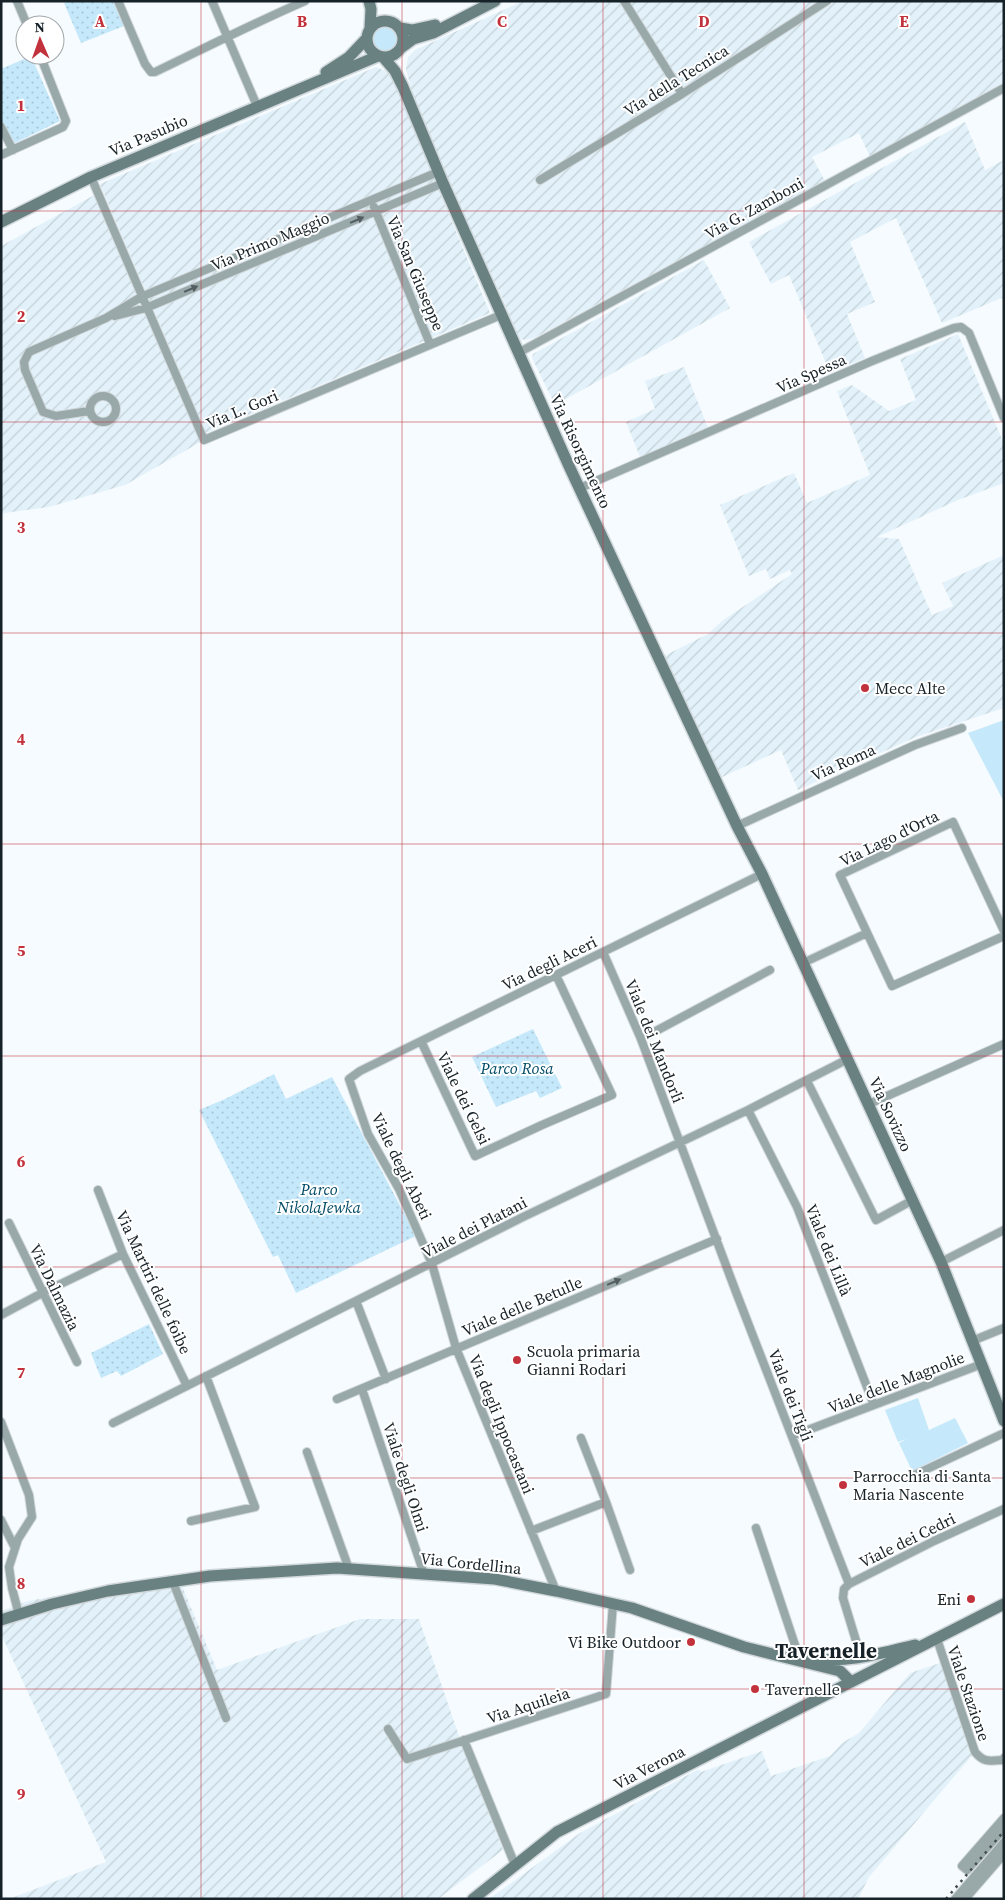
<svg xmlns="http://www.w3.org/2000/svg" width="1005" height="1900" font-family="'Source Serif 4',serif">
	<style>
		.industrial { fill: url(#industrial-furrows) }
		.grass { fill: #c5e9fb }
		.park { fill: url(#park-dots) }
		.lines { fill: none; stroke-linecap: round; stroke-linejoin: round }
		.street-casing { stroke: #d1d8dc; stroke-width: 10 }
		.secondary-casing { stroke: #d1d8dc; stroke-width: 14 }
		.street { stroke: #99a8a9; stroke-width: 8 }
		.secondary { stroke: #6a8182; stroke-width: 11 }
		.rail { stroke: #424c52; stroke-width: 2.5; stroke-dasharray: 2.5 5; stroke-linecap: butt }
		.oneway { fill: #525e62 }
		.grid { fill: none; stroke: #c2323c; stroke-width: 1; stroke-opacity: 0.55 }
		.poi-dot { fill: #c2323c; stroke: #fff; stroke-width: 2 }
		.labels { text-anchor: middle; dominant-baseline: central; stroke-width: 4; stroke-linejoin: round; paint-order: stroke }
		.street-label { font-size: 16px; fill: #172228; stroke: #fff }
		.poi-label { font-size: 16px; fill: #172228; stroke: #fff; text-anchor: start }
		.park-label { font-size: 16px; font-style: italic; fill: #004b65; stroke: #fff }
		.district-label { font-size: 21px; font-weight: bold; fill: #172228; stroke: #fff }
		.grid-label { font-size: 16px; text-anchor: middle; font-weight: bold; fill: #c2323c; stroke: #fff; stroke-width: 4; stroke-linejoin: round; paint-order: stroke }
	</style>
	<defs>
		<pattern id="industrial-furrows" width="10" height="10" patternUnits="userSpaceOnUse" patternTransform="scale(1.25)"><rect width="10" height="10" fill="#e3f2fa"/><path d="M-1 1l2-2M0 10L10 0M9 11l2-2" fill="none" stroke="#c2cfd6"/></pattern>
		<pattern id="park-dots" width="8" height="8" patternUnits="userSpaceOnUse" patternTransform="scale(1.25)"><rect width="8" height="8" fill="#c5e9fb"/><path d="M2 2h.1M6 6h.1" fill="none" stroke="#a8c8d7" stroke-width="1.8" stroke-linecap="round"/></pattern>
	</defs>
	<rect width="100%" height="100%" fill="#f5fbfe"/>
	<path class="industrial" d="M523,1H1004V82L870,157L859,133L812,157L825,181L534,338L525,340L521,339L517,334L503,299L468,226L413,95L406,69L408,57L415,50Z
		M376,67L390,73L490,313L206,433L100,184Z
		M965,122L985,170L1004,160V297L942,323L896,218L850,242L875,302L847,314L865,358L830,373L789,275L771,284L749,242Z
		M98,193L204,440L125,485L49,507L4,513V515L1,509V246Z
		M704,260L730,308L555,405L532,358L533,354Z
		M958,334L1004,444V483L958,500L877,537L899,539L932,615L953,606L942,583L1004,555V708L916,737L798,790L781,750L720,778L662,657L708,634L722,621L792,574L790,570L770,579L766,569L749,576L720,505L794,473L807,503L870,475L837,391L852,385L889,411L916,400L900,359Z
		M684,367L708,428L640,457L626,422L655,409L645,381Z
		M177,1574L217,1670L360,1619H419L462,1745L503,1850L438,1899H9L106,1862L1,1634V1611L28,1601Z
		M940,1663L975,1752L869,1877L858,1899H489L580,1833L699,1769L701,1772L762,1751L771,1776L830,1756L842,1743L859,1733L910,1673Z"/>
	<path class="grass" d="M373 39a13 13 0 1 1 26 0a13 13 0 1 1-26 0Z
		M1004,720V802L968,733Z
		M918,1398L929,1430L955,1418L968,1443L912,1471L899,1443L907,1439L898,1442L885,1410Z"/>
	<path class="park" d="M69,1H114L124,26L81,43L64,3Z
		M31,56L60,121L15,143L1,120V69Z
		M533,1029L562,1088L540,1098L536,1091L496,1107L472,1057Z
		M274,1074L286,1099L332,1077L416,1236L296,1293L278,1255L273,1257L199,1110L225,1099Z
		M149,1324L163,1354L121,1376L117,1371L101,1378L91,1353Z"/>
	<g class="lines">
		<defs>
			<path id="street" d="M17,1L27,25
				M118,1L145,64L151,72H155C205,48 254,23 305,1
				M212,1L257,106
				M624,1L682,94
				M1,127L13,150
				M1,155L63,127L66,121L40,55
				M91,177L204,440L501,315
				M540,180L682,94L827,1
				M374,207L430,344
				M115,316L146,308L443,183
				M518,353L1004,88
				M90 409a13 13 0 1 1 26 0a13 13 0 1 1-26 0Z
				M89,411L56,416L43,412L25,370L24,362L29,352L106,318L141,297L438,172
				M580,488L872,361L954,328L961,327L969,333L1004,418
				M737,826L915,745L962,728
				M1004,931L953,822L840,875L892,986L1004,936
				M603,952L641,1039L736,1292L849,1584L844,1589L843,1598L861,1657
				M803,963L867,933
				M641,1039L770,970
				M421,1041L475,1156L542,1125L612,1095L556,975
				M807,1081L876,1220L913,1200
				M869,1104L1004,1044
				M748,1110L797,1207L874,1405
				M98,1190L123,1254L187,1386
				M9,1223L77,1362
				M941,1262L1004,1230
				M356,1301L386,1379
				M1,1315L44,1292L123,1254
				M972,1341L1004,1328
				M362,1389L424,1574
				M337,1399L717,1239
				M1,1422L29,1495L32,1517L18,1539L9,1567L12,1588L19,1615
				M113,1423L523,1217L748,1110L848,1059
				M792,1436L982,1364
				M581,1438L606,1502
				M307,1452L349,1569
				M912,1476L1004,1433
				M1,1520L15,1548
				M191,1521L255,1507L206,1376
				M756,1528L799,1657
				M531,1531L606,1502L630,1570
				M173,1582L226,1718
				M849,1584L934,1541L1004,1509
				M556,1591L456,1348L432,1264L399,1189L368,1134L349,1079L360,1071L762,874
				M937,1639L975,1752C984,1763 990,1761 1003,1760L1004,1758
				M388,1729L407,1759L606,1694L613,1604
				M464,1740L515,1865
				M1004,1818L962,1866L967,1870L1004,1829
				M955,1899L1004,1842
				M965,1899L1004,1854"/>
			<path id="secondary" d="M369,1L371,9L370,28
				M367 39a18 18 0 1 1 36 0a18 18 0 1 1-36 0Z
				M400,28L412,30L435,25
				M402,47L413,39L433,33L495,1
				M383,57L395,71L403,87L443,183L569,466L737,826L762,874L941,1262L1004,1421
				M326,72L349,57L367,38
				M1,222L91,177L378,56
				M1,1620L52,1604L108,1591L210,1576L337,1568L495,1579L556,1591L632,1608L744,1647L840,1671L851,1682
				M811,1658C846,1664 882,1653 915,1645
				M473,1899L557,1832L1004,1604"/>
		</defs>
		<use href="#street" class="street-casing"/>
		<use href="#secondary" class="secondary-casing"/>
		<use href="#street" class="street"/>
		<use href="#secondary" class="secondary"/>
		<path class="rail" d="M946,1899L1004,1831"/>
	</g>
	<defs><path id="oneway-solid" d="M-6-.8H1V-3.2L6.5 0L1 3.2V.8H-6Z" transform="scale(1.25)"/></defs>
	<g class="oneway">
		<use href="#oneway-solid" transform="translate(357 220) rotate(-23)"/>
		<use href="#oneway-solid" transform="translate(191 289) rotate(-23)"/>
		<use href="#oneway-solid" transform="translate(614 1282) rotate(-23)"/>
	</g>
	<path class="grid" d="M201,1V1899M402,1V1899M603,1V1899M804,1V1899M1,211H1004M1,422H1004M1,633H1004M1,844H1004M1,1056H1004M1,1267H1004M1,1478H1004M1,1689H1004"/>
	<g class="poi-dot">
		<circle cx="865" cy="688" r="5"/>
		<circle cx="517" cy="1360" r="5"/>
		<circle cx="843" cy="1485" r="5"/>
		<circle cx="971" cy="1599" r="5"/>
		<circle cx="691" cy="1642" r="5"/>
		<circle cx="755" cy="1689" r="5"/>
	</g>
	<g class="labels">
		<g class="street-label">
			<text transform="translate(676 80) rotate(-32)">Via della Tecnica</text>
			<text transform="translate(148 135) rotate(-23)">Via Pasubio</text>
			<text transform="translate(754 208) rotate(-29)">Via G. Zamboni</text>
			<text transform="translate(270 241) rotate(-23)">Via Primo Maggio</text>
			<text transform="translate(416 273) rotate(67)">Via San Giuseppe</text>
			<text transform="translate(811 373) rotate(-24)">Via Spessa</text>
			<text transform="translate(242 409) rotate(-23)">Via L. Gori</text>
			<text transform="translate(581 451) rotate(65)">Via Risorgimento</text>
			<text transform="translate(843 762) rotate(-24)">Via Roma</text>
			<text transform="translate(889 838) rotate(-26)">Via Lago d'Orta</text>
			<text transform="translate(549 963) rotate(-26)">Via degli Aceri</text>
			<text transform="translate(655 1041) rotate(68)">Viale dei Mandorli</text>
			<text transform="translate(464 1098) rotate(64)">Viale dei Gelsi</text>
			<text transform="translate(891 1114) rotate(65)">Via Sovizzo</text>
			<text transform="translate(402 1166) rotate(64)">Viale degli Abeti</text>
			<text transform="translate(474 1227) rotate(-27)">Viale dei Platani</text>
			<text transform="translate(829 1250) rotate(68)">Viale dei Lillà</text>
			<text transform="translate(154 1282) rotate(65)">Via Martiri delle foibe</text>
			<text transform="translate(55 1287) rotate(64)">Via Dalmazia</text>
			<text transform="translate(522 1306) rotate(-23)">Viale delle Betulle</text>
			<text transform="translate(896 1382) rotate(-21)">Viale delle Magnolie</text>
			<text transform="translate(791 1395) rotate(69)">Viale dei Tigli</text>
			<text transform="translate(502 1424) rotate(68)">Via degli Ippocastani</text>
			<text transform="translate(406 1477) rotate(72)">Viale degli Olmi</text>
			<text transform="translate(907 1540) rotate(-26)">Viale dei Cedri</text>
			<text transform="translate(471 1563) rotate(6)">Via Cordellina</text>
			<text transform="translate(969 1693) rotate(71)">Viale Stazione</text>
			<text transform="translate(528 1705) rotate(-18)">Via Aquileia</text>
			<text transform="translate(649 1767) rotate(-27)">Via Verona</text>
		</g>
		<g class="poi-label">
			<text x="875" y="688">Mecc Alte</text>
			<text x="527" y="1351">Scuola primaria<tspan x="527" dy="18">Gianni Rodari</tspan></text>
			<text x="853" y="1476">Parrocchia di Santa<tspan x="853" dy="18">Maria Nascente</tspan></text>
			<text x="961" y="1599" text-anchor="end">Eni</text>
			<text x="681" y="1642" text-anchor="end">Vi Bike Outdoor</text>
			<text x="765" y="1689">Tavernelle</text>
		</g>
		<g class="park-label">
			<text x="517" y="1068">Parco Rosa</text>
			<text x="319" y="1189">Parco<tspan x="319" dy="18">NikolaJewka</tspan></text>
		</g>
		<g class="district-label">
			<text x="826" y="1650">Tavernelle</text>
		</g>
	</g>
	<g class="grid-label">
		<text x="100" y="27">A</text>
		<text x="302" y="27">B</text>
		<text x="502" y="27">C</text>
		<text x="704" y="27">D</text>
		<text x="904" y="27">E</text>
		<text x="21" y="111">1</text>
		<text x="21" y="322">2</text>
		<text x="21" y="533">3</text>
		<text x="21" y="745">4</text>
		<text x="21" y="956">5</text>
		<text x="21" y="1167">6</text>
		<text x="21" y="1378">7</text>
		<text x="21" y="1589">8</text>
		<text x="21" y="1800">9</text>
	</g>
	<rect width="1005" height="1900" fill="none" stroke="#172228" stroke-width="5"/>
	<g transform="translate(40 40) rotate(358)"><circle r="24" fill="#ffffff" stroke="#a2a7a9"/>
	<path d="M0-4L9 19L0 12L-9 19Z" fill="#c2323c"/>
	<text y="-8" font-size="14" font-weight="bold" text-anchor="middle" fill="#172228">N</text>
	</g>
</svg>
